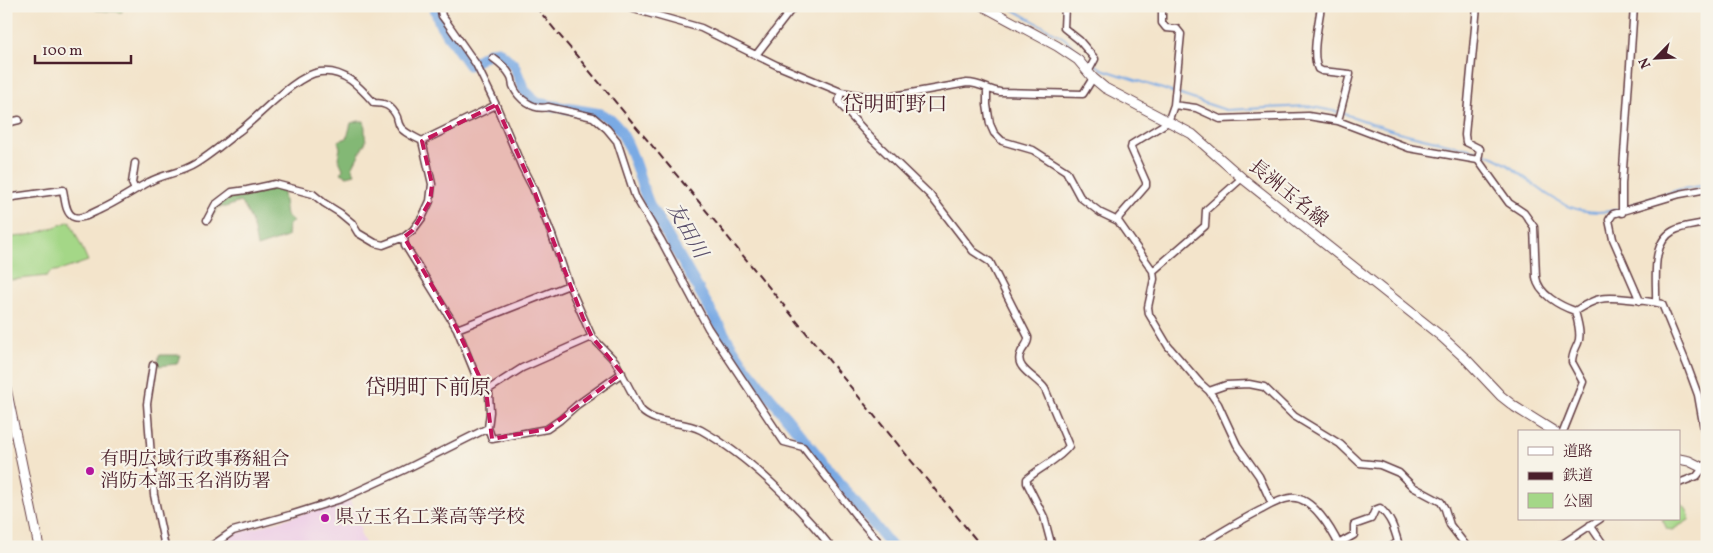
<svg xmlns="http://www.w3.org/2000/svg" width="1713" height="553" font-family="Vollkorn,'Noto Serif JP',serif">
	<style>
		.built { fill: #eed0e7 }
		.green { fill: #a4d787; stroke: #777b59 }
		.forest { fill: #83b874; stroke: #666c50 }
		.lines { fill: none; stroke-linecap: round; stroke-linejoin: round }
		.stream { stroke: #7aaae4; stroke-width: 2 }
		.river { stroke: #7aaae4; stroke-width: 11 }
		.street-casing { stroke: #633d43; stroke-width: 9 }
		.secondary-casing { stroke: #633d43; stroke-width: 11 }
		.street { stroke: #fff; stroke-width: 6 }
		.secondary { stroke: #fff; stroke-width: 9 }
		.rail { stroke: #4a1f2b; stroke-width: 2; stroke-dasharray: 8 4; stroke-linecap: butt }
		.marked { fill: #c2185b; fill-opacity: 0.2; stroke: #c2185b; stroke-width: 4; stroke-dasharray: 10 6; stroke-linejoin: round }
		.poi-dot { fill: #b5179e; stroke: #f7f3e8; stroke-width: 2 }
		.labels { text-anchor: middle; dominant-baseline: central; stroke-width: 4.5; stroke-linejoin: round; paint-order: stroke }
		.street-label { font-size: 19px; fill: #4a1f2b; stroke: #f7f3e8 }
		.poi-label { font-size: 19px; fill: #4a1f2b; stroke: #f7f3e8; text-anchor: start }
		.water-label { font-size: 20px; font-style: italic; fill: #5b506c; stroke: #f7f3e8 }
		.quarter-label { font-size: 21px; fill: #4a1f2b; stroke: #f7f3e8 }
	</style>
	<rect width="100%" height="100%" fill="#f7f3e8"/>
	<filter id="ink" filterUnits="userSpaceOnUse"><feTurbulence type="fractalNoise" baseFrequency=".02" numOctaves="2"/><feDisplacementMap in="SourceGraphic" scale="10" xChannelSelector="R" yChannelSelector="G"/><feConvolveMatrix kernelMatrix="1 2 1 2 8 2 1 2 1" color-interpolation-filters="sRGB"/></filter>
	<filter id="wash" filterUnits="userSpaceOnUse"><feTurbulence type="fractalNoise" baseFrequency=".0096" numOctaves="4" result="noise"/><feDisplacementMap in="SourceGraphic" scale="20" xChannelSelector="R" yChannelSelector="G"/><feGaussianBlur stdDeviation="1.12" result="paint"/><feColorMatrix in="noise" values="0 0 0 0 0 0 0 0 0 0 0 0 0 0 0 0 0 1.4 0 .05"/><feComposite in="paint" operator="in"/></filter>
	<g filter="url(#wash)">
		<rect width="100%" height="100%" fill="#f3e4cb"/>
		<path class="built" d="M350,500L361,528L360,533L367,547H215L225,538L234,534Z"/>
		<path class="green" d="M96,6H122V12L96,10Z
			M70,221L88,261L65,269L50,272L47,276L10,280L6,263V237C28,238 50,229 70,221Z
			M1679,501C1684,506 1691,513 1689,520L1672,530L1667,529L1662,519H1679Z"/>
		<path class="forest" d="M359,121H364C366,128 364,134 366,141L352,168L355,174L347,176L341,173L343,169L338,158L340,148L338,141L347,138L351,123Z
			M275,185L284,189L283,193L286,215L293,221L288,226L287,237L257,247C254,230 252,215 240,202L226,207H218L209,222L216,206L233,193Z
			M159,355H180L177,364L158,366Z"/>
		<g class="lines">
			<path class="stream" d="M1007,6L1064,38L1085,58L1102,69L1226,110L1308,106L1338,112
				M1342,113L1394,131L1477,151
				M1482,153C1495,156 1505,163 1516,171C1550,196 1571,219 1617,210
				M1631,205L1681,189L1707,185"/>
			<path class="river" d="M434,6L440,24L469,65L491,52L498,51L514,65L524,90L537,103L601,114C630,126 637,177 649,204L730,344L744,365L892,547"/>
		</g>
	</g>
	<g filter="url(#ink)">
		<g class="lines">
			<defs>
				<path id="street" d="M440,6L442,16L448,24L476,64L496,105L522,167L533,188L552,235L569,285L592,337L615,361L641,410C657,426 682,420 701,430C748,456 798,505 831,547
					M623,6L701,28L776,65L841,92L865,96H894L967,83C980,83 988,90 1000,92L1083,94L1093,78
					M1065,6L1064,28L1079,40L1095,59L1088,72
					M1321,6C1319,23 1311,54 1318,69L1322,71L1350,74L1338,121
					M1477,6L1465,135L1466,142L1480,149L1478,160
					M756,55L794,6
					M493,58C500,63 506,68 510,75C513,79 512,82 513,86C518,99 534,111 548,107L593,117L607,129L617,141L635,196L661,240L708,328L784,442L803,447L857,517L883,547
					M987,88V105L990,124L994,133L1002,141L1033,150L1066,171L1080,197L1101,213L1118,221L1153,271L1154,279L1148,307L1149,314L1168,346L1200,383L1209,391L1218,404L1237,445L1259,476L1272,504
					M841,92L839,101L841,105L872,139L930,195L973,251L990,262L1028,337C1029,345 1022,347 1020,355C1015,369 1038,378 1045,389L1069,446C1059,460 1040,467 1027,479V483L1044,517L1052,547
					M1174,105L1196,108L1220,119L1308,116L1338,121L1409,148L1478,160L1509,203L1524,213L1534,227L1536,277C1538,294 1560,306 1575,311
					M6,123L19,120
					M422,141L496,105
					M135,163L132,183L135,190
					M6,198L63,190C65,198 65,214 74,217C82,220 92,213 99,210C117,202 132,191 149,182C163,174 181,173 195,164C210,155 224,143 238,132C259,117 295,75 320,72C344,69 360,87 374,103C385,103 392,106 397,117C398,121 398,124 401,128C406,134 415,137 422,141L432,184L430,201L422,218L413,230L404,237L405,245L457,329L476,376L489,394L490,412L488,428L492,439L547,429L560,420L577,405L622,373
					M1622,213V184L1634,6
					M207,220L215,205L232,192L247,190L275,184L313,194L324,203L340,213L352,223L358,233L375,243L383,245L404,237
					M1118,221L1119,217L1146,186V182L1131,148L1132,144L1168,122L1174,105L1181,34L1177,29L1166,28L1162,23V6
					M1153,271L1205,226L1206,210L1242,178
					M1640,301L1613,239L1609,220L1613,214L1680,194L1707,189
					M1656,302C1657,280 1650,244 1673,231C1684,225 1696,226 1707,222
					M1575,311C1583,306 1591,301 1600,299C1612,296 1649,301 1662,304L1687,365L1698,395L1707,446
					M457,329L569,285
					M153,365L147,404L154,495L165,547
					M486,391L522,368L592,337
					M1209,391L1226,385L1249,384L1264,387L1294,416L1340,444L1360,463L1380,465L1399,473L1413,487L1441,502L1445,509L1450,525L1467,547
					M1563,432L1583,382L1572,362C1572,354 1575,350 1578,343C1582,334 1577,320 1575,311
					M1679,483L1697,476L1707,463
					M1590,525L1605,547
					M1338,544L1354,535V525L1371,519L1375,510L1380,508C1391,518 1394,528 1398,542L1391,547
					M210,547L233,531L290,515L341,499L404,470L488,428
					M1197,547C1218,534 1239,521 1261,510C1270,505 1280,499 1290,498C1312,495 1332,530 1340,547
					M1558,547L1600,519"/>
				<path id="secondary" d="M983,6L1057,46L1078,60L1093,78L1105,88L1192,134L1242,178L1442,337L1467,360L1501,396L1515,407L1555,432
					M6,388L39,547
					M1679,459L1689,461L1707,470"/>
			</defs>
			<use href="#street" class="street-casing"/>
			<use href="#secondary" class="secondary-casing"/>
			<use href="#street" class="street"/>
			<use href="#secondary" class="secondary"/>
			<path class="rail" d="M535,6L690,191L982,547"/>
		</g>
	</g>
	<path class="marked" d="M496,105L533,188L583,318L592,337L622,373L547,429L492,439L486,391L457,329L404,237L413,230L430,201L432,184L422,141Z"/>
	<g class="poi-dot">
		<circle cx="90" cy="471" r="5"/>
		<circle cx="325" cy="518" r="5"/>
	</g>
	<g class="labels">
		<g class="street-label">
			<text transform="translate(1288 194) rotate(39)">長洲玉名線</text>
		</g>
		<g class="poi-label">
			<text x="100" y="460">有明広域行政事務組合<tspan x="100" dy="22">消防本部玉名消防署</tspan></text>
			<text x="335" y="518">県立玉名工業高等学校</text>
		</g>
		<g class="water-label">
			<text transform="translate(686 231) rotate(60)">友田川</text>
		</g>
		<g class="quarter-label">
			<text x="895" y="105">岱明町野口</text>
			<text x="428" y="388">岱明町下前原</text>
		</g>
	</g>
	<rect width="1713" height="553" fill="none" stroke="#f7f3e8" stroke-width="25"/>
	<rect x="1518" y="430" width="162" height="90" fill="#f7f3e8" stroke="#b29e9c"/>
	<rect x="1528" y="447" width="25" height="8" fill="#ffffff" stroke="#b29e9c"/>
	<text x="1563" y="456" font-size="15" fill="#4a1f2b">道路</text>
	<rect x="1528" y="472" width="25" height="8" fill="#4a1f2b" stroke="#b29e9c"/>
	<text x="1563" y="480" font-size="15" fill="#4a1f2b">鉄道</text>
	<rect x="1528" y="493" width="25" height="15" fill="#a4d787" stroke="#b29e9c"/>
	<text x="1563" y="506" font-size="15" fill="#4a1f2b">公園</text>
	<g transform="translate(1656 58) rotate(246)" stroke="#f7f3e8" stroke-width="4" paint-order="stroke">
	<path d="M0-4L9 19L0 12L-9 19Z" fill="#4a1f2b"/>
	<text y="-8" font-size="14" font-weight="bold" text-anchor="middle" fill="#4a1f2b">N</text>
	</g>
	<path d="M35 55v8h96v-8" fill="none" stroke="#4a1f2b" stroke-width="2.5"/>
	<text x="42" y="55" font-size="15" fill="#4a1f2b" stroke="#f7f3e8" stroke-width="4" paint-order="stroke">100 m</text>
</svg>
